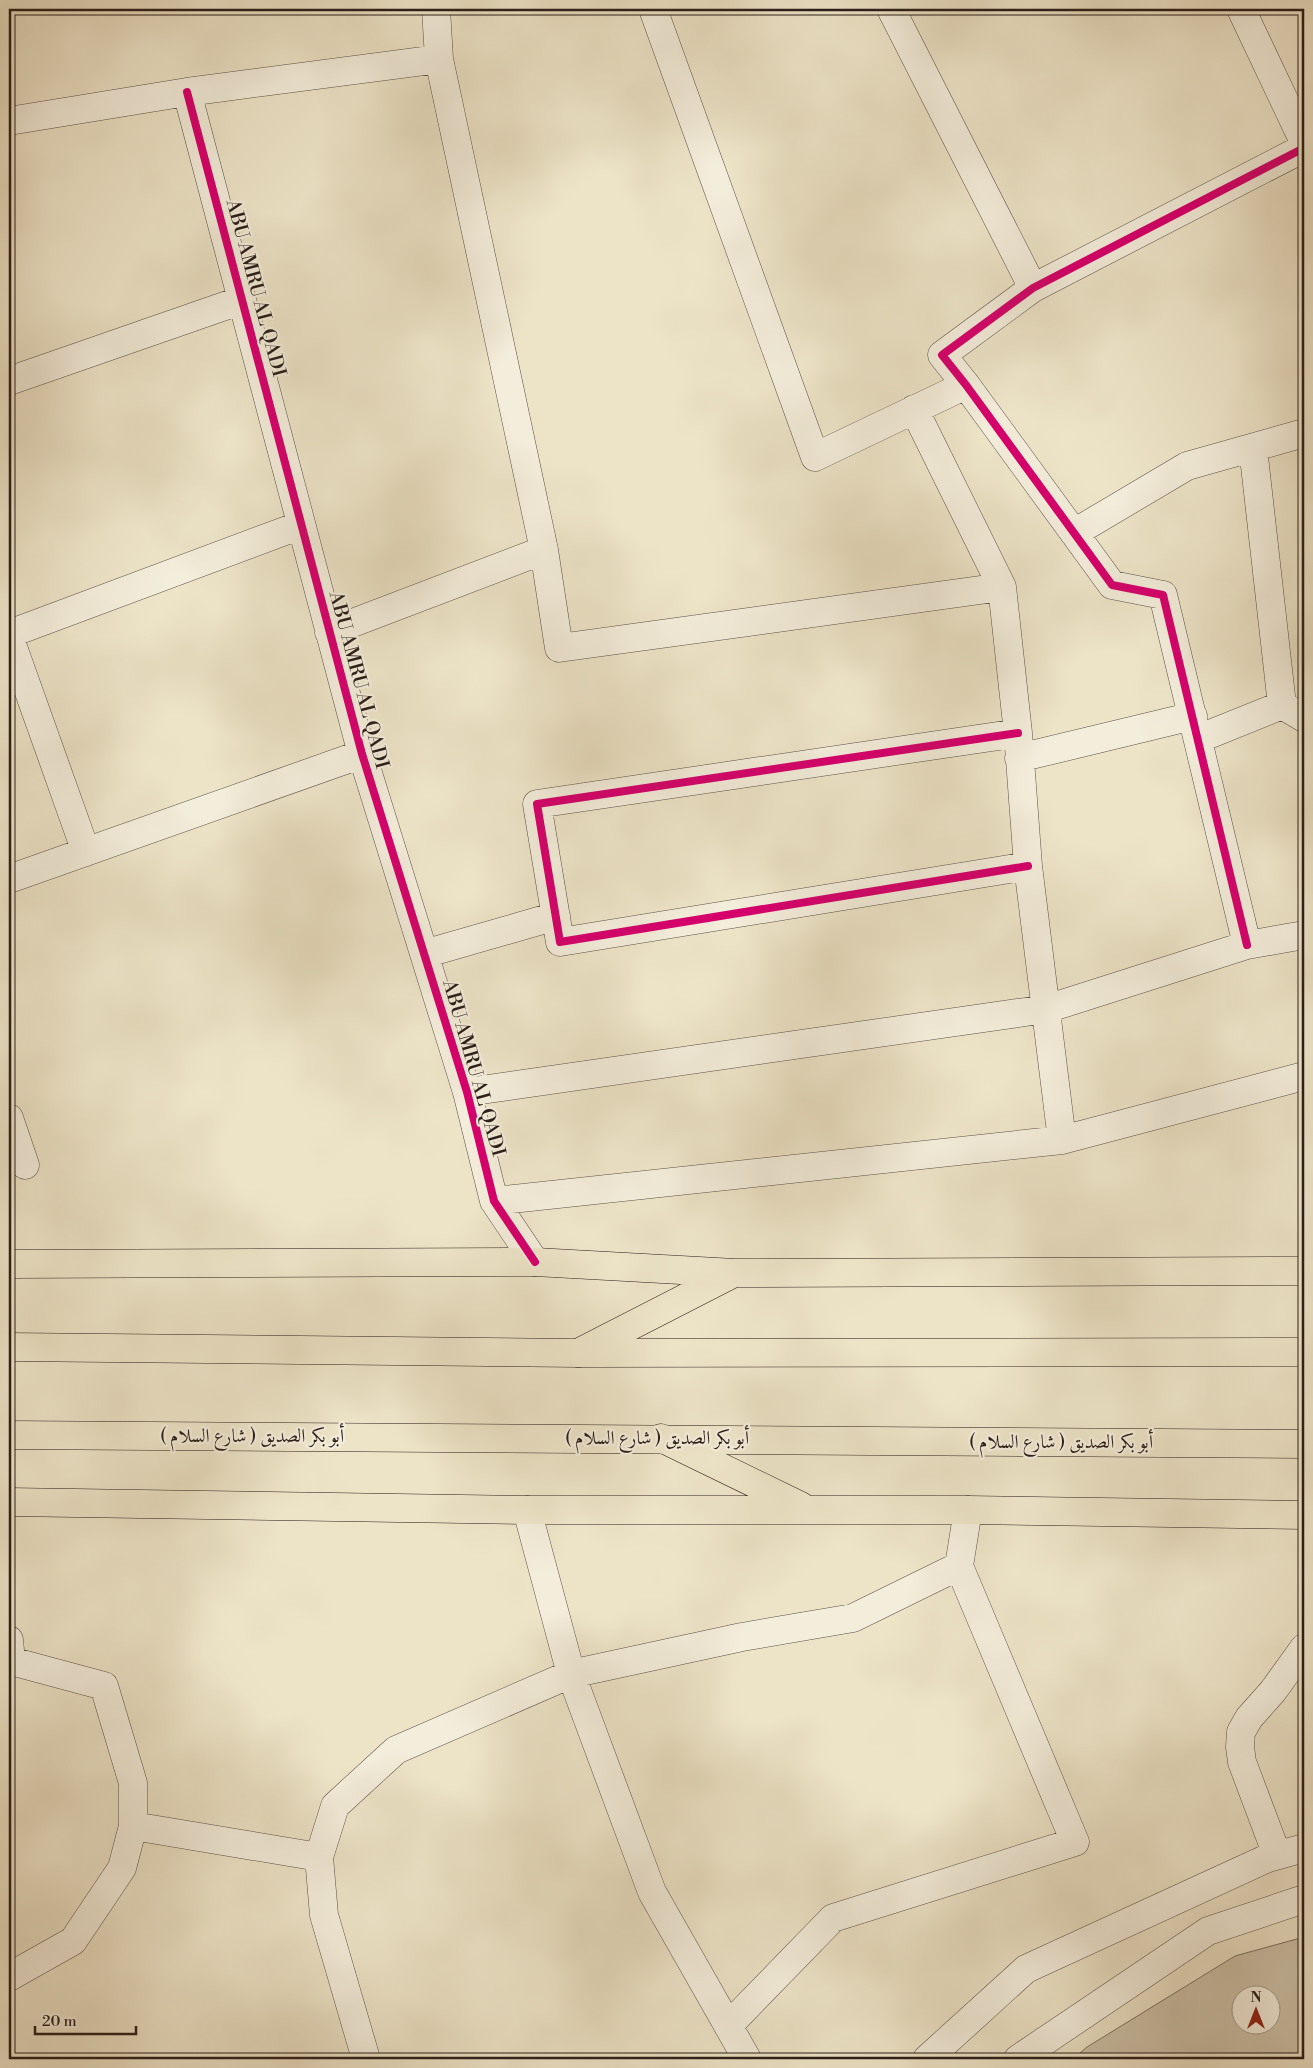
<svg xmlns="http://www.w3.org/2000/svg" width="1313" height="2068" font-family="'Libre Bodoni',Amiri,serif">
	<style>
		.green { fill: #ccc2aa; stroke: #7b7062; fill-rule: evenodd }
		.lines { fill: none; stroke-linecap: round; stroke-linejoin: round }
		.street-casing { stroke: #5b5045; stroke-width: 29 }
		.primary-casing { stroke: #2a1e19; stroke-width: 29 }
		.highway-casing { stroke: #2a1e19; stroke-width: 29 }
		.street { stroke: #f3eddb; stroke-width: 28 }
		.primary { stroke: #ede4c8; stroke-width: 28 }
		.highway { stroke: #ede4c8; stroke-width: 28 }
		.cycleway-casing { stroke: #f3eddb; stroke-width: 11 }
		.cycleway { stroke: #d6006c; stroke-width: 8 }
		.labels { text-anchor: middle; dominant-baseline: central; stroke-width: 4.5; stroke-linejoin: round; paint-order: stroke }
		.street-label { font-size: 19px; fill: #2a1e19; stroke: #f3eddb }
	</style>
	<rect width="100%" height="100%" fill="#ede4c8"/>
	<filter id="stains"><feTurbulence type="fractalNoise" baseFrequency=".004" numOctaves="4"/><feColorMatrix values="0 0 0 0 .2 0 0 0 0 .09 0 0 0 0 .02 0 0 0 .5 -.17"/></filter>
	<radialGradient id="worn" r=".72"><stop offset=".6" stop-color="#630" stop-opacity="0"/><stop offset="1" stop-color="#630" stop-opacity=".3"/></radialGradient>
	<path class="green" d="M1304,1937V2059H1073L1087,2047L1235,1956ZM1240,1996H1270V2026H1240Z"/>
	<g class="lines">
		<defs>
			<path id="street" d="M653,9L815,457L966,385
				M891,9L1033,288
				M1241,9L1304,142
				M187,92L362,754L467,1092L494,1201L535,1262
				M9,121L187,92L439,59
				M9,381L242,300
				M914,409L1002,587L1018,733L1028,866L1062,1140
				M1253,448L1282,705L1304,718
				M1074,533L1187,466L1304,433
				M544,550L559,648L1002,587
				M329,632L544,550L439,59L436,9
				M9,634L301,525
				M9,636L86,852
				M1018,733L537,804L560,942L1028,866
				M1198,739L1282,705
				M1019,758L1193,716
				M9,879L362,754
				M1247,945L1163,595L1112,585L966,385L942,355L1033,288L1304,148
				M424,954L556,916
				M467,1092L1046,1009L1247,945L1304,935
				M9,1118L25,1165
				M494,1201L1062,1140L1304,1076
				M527,1510L571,1674L652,1892L747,2059
				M9,1640L11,1661L104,1686L133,1783V1826L122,1868L73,1941L9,1977
				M133,1826L319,1857
				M1277,1855L1242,1762L1240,1747L1241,1732L1249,1718L1273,1691L1304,1648
				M728,2026L833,1918L1075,1842L959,1566L968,1510
				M366,2059L324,1915L319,1857L335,1806L396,1750L571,1674L742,1637L853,1618L959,1566
				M927,2059L1026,1969L1268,1858L1304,1848
				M1018,2059L1208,1931L1304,1899"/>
			<path id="primary" d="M9,1264L535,1262L735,1273L1304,1271
				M578,1353L734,1273
				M661,1438L801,1506
				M9,1502L527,1510H968L1304,1515"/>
			<path id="highway" d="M9,1347L578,1353L1304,1352
				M9,1435L1304,1444"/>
		</defs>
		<use href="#street" class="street-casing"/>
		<use href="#primary" class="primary-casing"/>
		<use href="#highway" class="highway-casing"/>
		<use href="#street" class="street"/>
		<use href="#primary" class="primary"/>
		<use href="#highway" class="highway"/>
		<defs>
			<path id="cycleway" d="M187,92L362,754L467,1092L494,1201L535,1262
				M1018,733L537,804L560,942L1028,866
				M1247,945L1163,595L1112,585L966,385L942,355L1033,288L1304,148"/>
		</defs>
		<use href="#cycleway" class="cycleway-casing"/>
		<use href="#cycleway" class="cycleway"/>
	</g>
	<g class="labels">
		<g class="street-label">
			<text transform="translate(256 288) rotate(75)">ABU AMRU AL QADI</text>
			<text transform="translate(359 680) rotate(75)">ABU AMRU AL QADI</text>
			<text transform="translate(474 1068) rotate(74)">ABU AMRU AL QADI</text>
			<text x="252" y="1436">( شارع السلام ) أبو بكر الصديق</text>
			<text x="657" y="1438">( شارع السلام ) أبو بكر الصديق</text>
			<text x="1061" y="1442">( شارع السلام ) أبو بكر الصديق</text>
		</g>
	</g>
	<rect width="1313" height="2068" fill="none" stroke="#ede4c8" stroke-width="30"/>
	<rect x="10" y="10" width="1293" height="2048" fill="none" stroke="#2a1e19" stroke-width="2.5"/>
	<rect x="15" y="15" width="1283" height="2038" fill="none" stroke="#2a1e19"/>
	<g transform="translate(1256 2010)"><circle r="24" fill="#f3eddb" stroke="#a39a8d"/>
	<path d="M0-4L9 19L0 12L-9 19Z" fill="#8f2418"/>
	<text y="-8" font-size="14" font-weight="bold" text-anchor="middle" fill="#2a1e19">N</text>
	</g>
	<path d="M35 2026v8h101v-8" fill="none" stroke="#2a1e19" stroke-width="2.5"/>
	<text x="42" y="2026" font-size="15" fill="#2a1e19" stroke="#f3eddb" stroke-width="4" paint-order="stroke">20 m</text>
	<rect width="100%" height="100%" filter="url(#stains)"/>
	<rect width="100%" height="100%" fill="url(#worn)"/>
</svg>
